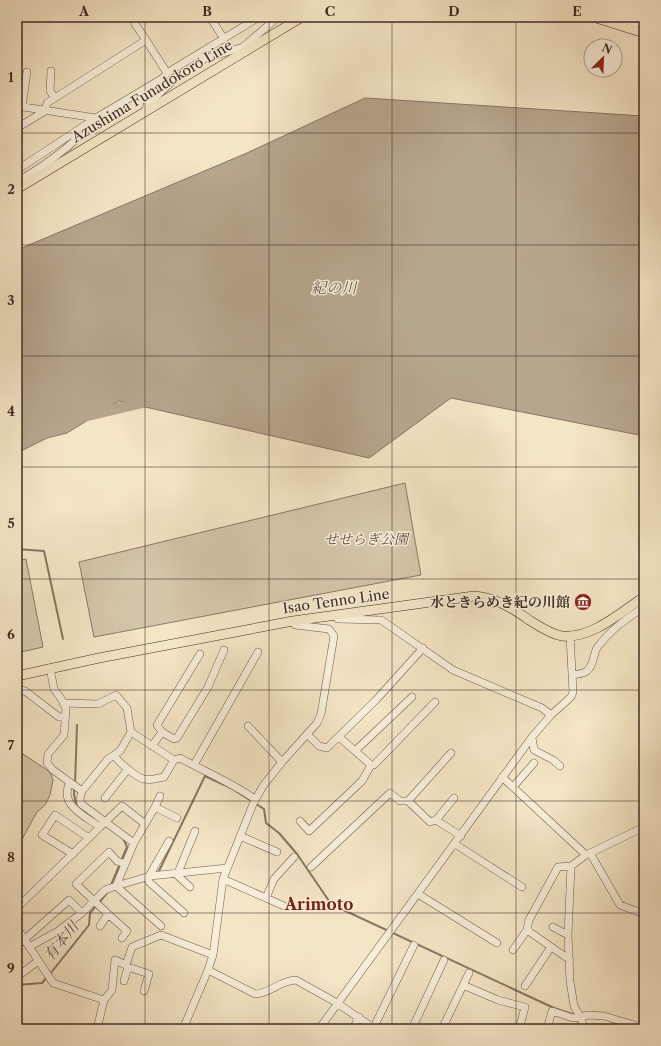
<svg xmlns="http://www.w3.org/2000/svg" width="661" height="1046" font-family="'Libre Caslon Text','Noto Serif JP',serif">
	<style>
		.green { fill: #d5c6aa; stroke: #8a7967 }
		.water { fill: #b7a68e; stroke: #877564 }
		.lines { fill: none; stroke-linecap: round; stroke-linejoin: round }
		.stream { stroke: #877564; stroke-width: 2 }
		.river { stroke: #b7a68e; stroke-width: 11 }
		.minor-casing { stroke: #6d5a4c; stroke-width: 8 }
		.major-casing { stroke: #402c24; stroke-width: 10 }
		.minor { stroke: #f8eed9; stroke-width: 7 }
		.major { stroke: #f4e5c5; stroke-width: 9 }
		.grid { fill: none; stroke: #402c24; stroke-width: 1; stroke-opacity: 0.55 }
		.labels { text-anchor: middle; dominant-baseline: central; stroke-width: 3; stroke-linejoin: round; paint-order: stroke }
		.street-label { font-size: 14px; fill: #402c24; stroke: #f8eed9 }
		.park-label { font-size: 14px; font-style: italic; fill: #5e4b3f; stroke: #f8eed9 }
		.poi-label { font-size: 14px; font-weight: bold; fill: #402c24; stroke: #f8eed9; text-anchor: end }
		.water-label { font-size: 15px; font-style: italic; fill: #645144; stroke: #f8eed9 }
		.quarter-label { font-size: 16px; font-weight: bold; fill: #7a1f14; stroke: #f8eed9 }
		.neatline { fill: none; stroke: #402c24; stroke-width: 1.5 }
		.grid-label { font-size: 13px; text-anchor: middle; font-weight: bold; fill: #402c24 }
	</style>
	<rect width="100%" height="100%" fill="#f4e5c5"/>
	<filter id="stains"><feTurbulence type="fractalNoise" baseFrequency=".005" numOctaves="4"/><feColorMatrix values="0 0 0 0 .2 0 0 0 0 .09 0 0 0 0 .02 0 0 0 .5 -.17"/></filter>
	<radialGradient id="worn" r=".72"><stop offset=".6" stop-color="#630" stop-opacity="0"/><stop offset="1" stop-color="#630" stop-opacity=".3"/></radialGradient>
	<path class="green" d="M405,483L421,575L94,637L79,562Z
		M26,559L43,647L17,653V561Z
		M17,750L50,772L53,780L50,795L45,805L37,812L21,841L17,843Z"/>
	<path class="water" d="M365,98L644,116V436L451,398L369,458L119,401L67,433L47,438L17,453V250L247,153Z"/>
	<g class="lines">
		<path class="stream" d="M17,549L44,551L63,639
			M75,784L77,725
			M74,788C74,795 74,803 80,807
			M158,873L205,776L231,788L264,809L266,823L279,833L297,854L329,901L337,907L554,1008L575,1015
			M111,885L127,847L124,840
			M50,974L89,925L90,913L107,893
			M17,985L42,983L47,977
			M577,1018L580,1027"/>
		<path class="river" d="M86,416L149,401"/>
		<defs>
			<path id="minor" d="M195,17H201
				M210,17L224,39
				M616,17L644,25
				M135,24L146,40
				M246,52L243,47L278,17
				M201,55L204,59L243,47
				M51,71L50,91L55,98
				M17,106L96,118
				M22,107L27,72
				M146,111L147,105L179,75L204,59
				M17,128L45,111L47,103L146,40L167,73
				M17,170L96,118L163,78L167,73L259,17
				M17,182C43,166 69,149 90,125
				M338,619L381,620L387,624L453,670L542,708L551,715
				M50,668L54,689L62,700L66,709L64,735L48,754L47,763L53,770L82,791
				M572,675C577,674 583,674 587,671C594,665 593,655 597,648C610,630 626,619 644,607
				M17,688L25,691L59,717H65
				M63,703L98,704L116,695L127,708L131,732L120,751L108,759L82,791L80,799L81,804L134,843
				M248,726L282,762
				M131,732L174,760
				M162,732L174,739L177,738L208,687L224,650
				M307,734L319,746L327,748L376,700L423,648
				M339,737L371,765H374L435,702
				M532,737L534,750L553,760L560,766
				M152,746L162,732L157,725L200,654
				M355,751L412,697
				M114,755C118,762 137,778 144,779C151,781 157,778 164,777L174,760L180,758C206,772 232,783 255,799
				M194,765L258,652
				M502,777L586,855
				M70,782C58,805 85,816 100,827L122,806L145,824
				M513,787L534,763
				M105,798L128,769
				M408,801L451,753
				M155,807L160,796
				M436,820L454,798
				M300,821L309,831L362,781L371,765
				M240,836L277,852
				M169,841L148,878L149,882L184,913
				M455,844L522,887
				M590,853L620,905L644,914
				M73,854L42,835L55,815L89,838
				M311,867L390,793L400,801H408L430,822L436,820L461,836
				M223,879L284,906
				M190,887L177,875L195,831
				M418,894L497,943
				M266,898L274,879L294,857
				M17,908L100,827
				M108,914L127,931L122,938
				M100,926L108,914L76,884L109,852L117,861L125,864
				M161,926L116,886L134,843L155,807L177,818
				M553,927L568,935
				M17,928L53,983L104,1000L97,1029
				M527,930L529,920L558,867L571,866
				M17,946L69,900L82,913
				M29,947L58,931L82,913L105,890L113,887L150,876L227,868
				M513,950L527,930L570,960
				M128,967L149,974L144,991
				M208,970L255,994C270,994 280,980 296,980L337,1003L375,1029
				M17,977L38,961
				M124,981L128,967L126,965L132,947L161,935L213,955
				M463,985L498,1000L525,1007L519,1029
				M525,986L551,947
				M104,1000L112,990L115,960L126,965
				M183,1029L208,970L213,955L223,879L253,804L263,786L282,762L317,723L321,714L334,636L329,629L295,625L293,621
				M319,1029L532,737L551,715L571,697L573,692L570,636
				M353,1029L359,1017
				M373,1029L414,945
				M412,1029L444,960
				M442,1029L469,973
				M547,1029L552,1011L573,1018L589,1015L604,1016L644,1028
				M584,1029L581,1018L574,1006L570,981L568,935L571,866L586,855L644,827"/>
			<path id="major" d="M593,17L644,33
				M17,189L302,17
				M17,676L99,658L293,621L474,596C496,598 511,607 529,620C539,626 550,634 562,636C592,639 621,612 644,597"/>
		</defs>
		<use href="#minor" class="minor-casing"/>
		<use href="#major" class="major-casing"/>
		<use href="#minor" class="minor"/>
		<use href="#major" class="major"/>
	</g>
	<path class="grid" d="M145,17V1029M269,17V1029M392,17V1029M516,17V1029M17,133H644M17,245H644M17,356H644M17,467H644M17,579H644M17,690H644M17,801H644M17,913H644"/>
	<defs>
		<symbol id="museum-disc" viewBox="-11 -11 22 22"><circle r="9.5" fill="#8f2418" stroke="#f8eed9"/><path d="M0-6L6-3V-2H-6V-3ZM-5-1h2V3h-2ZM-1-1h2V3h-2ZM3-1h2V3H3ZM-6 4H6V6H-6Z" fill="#fff"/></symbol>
	</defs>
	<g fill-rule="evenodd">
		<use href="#museum-disc" x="573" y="592" width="20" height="20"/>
	</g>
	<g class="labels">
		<g class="street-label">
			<text transform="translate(152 91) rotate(-31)">Azushima Funadokoro Line</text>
			<text transform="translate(336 601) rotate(-8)">Isao Tenno Line</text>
		</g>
		<g class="park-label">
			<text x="366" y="539">せせらぎ公園</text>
		</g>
		<g class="poi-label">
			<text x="570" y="602">水ときらめき紀の川館</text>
		</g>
		<g class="water-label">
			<text x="334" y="287">紀の川</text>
			<text transform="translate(61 941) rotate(-51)">有本川</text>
		</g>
		<g class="quarter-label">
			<text x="319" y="904">Arimoto</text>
		</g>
	</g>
	<rect width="661" height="1046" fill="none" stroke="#f4e5c5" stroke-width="44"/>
	<g transform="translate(603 58) rotate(24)"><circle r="19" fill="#f8eed9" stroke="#aea091"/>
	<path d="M0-3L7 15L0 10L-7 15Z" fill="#8f2418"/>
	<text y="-6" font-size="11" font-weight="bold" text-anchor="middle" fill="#402c24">N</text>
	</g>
	<rect x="22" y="22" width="617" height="1002" class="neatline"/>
	<g class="grid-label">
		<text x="84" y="16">A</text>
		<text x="207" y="16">B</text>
		<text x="330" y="16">C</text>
		<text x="454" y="16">D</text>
		<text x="577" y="16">E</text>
		<text x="11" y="82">1</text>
		<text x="11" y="194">2</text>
		<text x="11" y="305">3</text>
		<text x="11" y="416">4</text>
		<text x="11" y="528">5</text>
		<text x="11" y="639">6</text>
		<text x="11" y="750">7</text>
		<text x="11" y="862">8</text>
		<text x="11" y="973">9</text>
	</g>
	<rect width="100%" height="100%" filter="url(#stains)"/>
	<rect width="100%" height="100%" fill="url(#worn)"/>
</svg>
